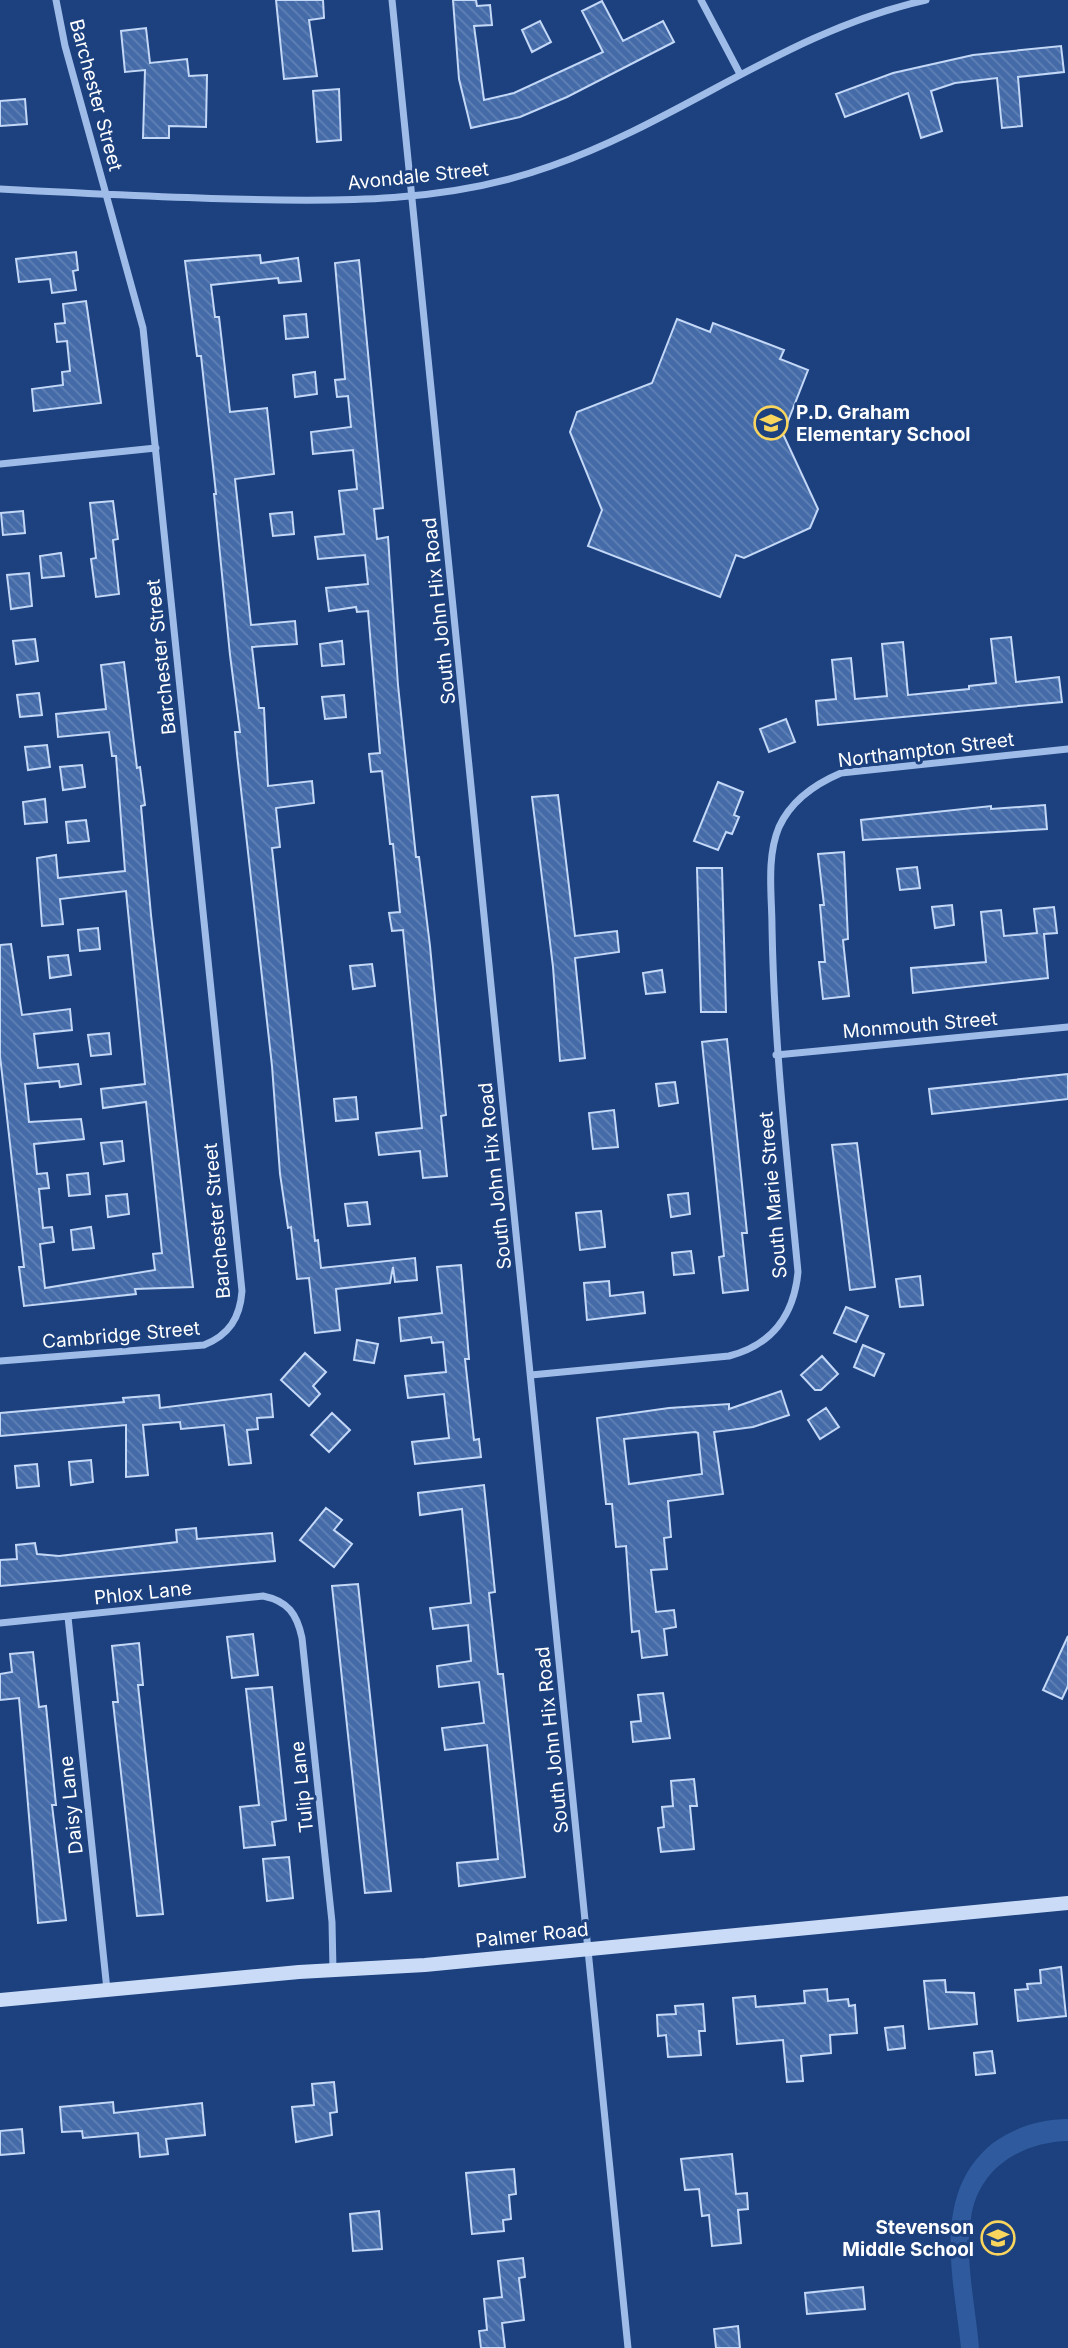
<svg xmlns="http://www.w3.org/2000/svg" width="1068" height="2348" font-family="Inter,sans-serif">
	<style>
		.pitch { fill: #2f5a9d }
		.building { fill: url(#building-back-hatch); stroke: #c3d7f7; stroke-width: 2; fill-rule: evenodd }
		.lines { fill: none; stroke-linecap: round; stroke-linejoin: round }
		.street { stroke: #9fbce9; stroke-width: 7 }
		.secondary { stroke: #cadbf7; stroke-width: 14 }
		.labels { text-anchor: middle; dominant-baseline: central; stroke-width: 6; stroke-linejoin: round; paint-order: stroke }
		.street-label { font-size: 19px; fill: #fff; stroke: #1c417e }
		.poi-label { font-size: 19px; font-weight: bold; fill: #fff; stroke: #1c417e; text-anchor: start }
	</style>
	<defs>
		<pattern id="building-back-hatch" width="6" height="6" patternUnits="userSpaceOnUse" patternTransform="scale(1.75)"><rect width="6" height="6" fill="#446ba8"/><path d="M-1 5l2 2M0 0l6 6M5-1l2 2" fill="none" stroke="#6081b5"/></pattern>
	</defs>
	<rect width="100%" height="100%" fill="#1c417e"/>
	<path class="pitch" d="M1068,2119V2141C1022,2142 978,2168 971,2218C964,2256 976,2309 979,2348H961C954,2279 930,2193 993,2143C1015,2127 1041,2119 1068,2119Z"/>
	<path class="building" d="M276,0H323L324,18L309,20L317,76L284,79Z
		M453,0H476L477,6L490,5L492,25L474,26L484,100L514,93L603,52L582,11L602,1L623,41L663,21L674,42L567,97L520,117L471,128L459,79Z
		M540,21L551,42L532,52L522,30Z
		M146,28L150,63L187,59L189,76L207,75L206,127L169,126V138H143L145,70L125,72L121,31Z
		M1061,46L1064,72L1018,77L1022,126L1002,128L997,78L955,83L931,91L942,131L921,138L908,93L845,117L836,94L893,73L973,55Z
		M339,89L341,140L317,142L313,91Z
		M25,99L27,124L0,126V101Z
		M76,252L78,270L73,271L76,290L52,293L50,279L19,282L16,259Z
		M260,255L261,263L298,258L301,281L279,283L278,278L211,285L215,317H219L230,412L267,408L274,474L235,479L251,625L295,621L297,644L252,647L259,708H264L268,786L312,781L314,803L276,808L280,847L272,848L315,1241L318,1240L321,1268L415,1258L417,1280L395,1282L393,1267L390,1283L336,1289L340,1330L315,1333L309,1278L297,1279L291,1227L288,1228L280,1174L272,1066L237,754L235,732H240L230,655L214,494H216L201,356H197L185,261Z
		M359,260L383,508L374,509L377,539L388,537L398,685L416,857H419L430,946L446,1115L441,1116L447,1176L423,1178L420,1151L379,1155L376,1133L422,1128L403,930L392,931L389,913L400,912L393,844H390L382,771L371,772L369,754L380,753L368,611L357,612L356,607L329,611L326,588L368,584L365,555L318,559L315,537L344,534L339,491L357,489L353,450L313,454L311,432L351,427L348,396L337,397L335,380L345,379L335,263Z
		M86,301L101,403L34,411L32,389L63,385L62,372L70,371L67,341L57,342L55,324L65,323L63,304Z
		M306,314L308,337L286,339L284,316Z
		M677,319L710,332L713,323L784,350L780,359L808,370L783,434L818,509L810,528L744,558L736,555L720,597L588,546L602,510L570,432L577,412L652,383Z
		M315,372L317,394L295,397L293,375Z
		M113,501L118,539L113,540L119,594L96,597L91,559L96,558L90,503Z
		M23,511L25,533L3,535L1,513Z
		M292,512L294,534L273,536L270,514Z
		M61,553L64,576L42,578L40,556Z
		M29,573L32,606L11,609L7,575Z
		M1011,637L1016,682L1059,677L1062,702L818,725L816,701L836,699L832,660L851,658L855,699L887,696L882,644L903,642L908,695L969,689V686L996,683L991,639Z
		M35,639L38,661L16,664L13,641Z
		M342,641L344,664L322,666L320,644Z
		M124,662L137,768L140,767L145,805L141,806L151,915L193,1287L135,1289L136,1294L24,1306L19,1267H24L0,1056V945L11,944L22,1015L70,1009L72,1030L34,1034L38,1068L78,1064L81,1084L60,1087L59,1081L25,1084L29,1122L81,1119L84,1139L34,1144L37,1174L47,1173L49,1188L39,1189L43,1228L52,1227L54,1242L40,1244L45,1288L155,1270L153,1254L162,1253L146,1102L103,1108L101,1089L145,1084L126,891L60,899L63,924L42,926L37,858L56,855L58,878L125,871L116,756H112L109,732L58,737L56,714L106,709L101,665Z
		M39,693L42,715L20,717L17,695Z
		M344,695L346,717L325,719L322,697Z
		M786,719L795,742L769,752L760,729Z
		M47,745L50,767L28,770L25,747Z
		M82,765L85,787L63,790L60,767Z
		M718,782L743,792L734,815L739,817L732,834L726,832L718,850L694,841Z
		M558,795L575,936L617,931L619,952L575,958L585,1058L560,1061L553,967L532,797Z
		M45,799L47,822L25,824L23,802Z
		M1045,805L1047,829L863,840L861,820L991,806V809Z
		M86,820L89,841L68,843L66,822Z
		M844,852L848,939L843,940L849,996L823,999L819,962H825L820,905H824L818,854Z
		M917,867L920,888L900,890L897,869Z
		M697,868H722L726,1012H701Z
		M952,905L954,925L935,928L932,907Z
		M1054,907L1057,933L1044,934L1048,978L913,993L911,968L986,962L981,912L1001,910L1004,936L1037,933L1034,909Z
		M98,928L100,949L80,951L78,930Z
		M68,955L71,975L50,978L48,957Z
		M372,964L375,986L353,989L350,966Z
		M662,970L665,992L646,994L643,973Z
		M109,1033L111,1054L91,1056L88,1035Z
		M727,1039L747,1233H742L748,1290L723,1293L719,1257L724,1256L702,1042Z
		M1068,1074V1099L932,1114L929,1089Z
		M675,1082L678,1103L659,1106L656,1084Z
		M356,1097L358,1119L336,1121L334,1099Z
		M614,1110L618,1147L593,1149L589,1113Z
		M122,1141L124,1161L104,1164L101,1143Z
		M857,1143L875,1287L850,1290L832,1145Z
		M88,1173L90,1194L69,1196L67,1175Z
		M688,1193L690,1214L671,1217L668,1195Z
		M127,1194L129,1214L108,1217L106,1196Z
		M367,1202L370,1224L348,1226L345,1204Z
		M601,1211L605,1247L580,1250L576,1213Z
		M91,1227L94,1248L73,1250L71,1230Z
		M691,1251L694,1273L674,1275L672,1253Z
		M461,1265L469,1359H465L474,1440L479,1439L481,1457L415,1464L412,1442L449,1438L444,1394L408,1398L405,1376L446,1372L443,1342L432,1343L431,1337L401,1341L399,1318L442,1313L437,1267Z
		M920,1276L923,1305L900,1307L896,1279Z
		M609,1281L610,1296L643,1292L645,1313L587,1320L584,1283Z
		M846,1307L868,1316L856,1342L834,1333Z
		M357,1340L378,1344L374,1363L354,1360Z
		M863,1345L884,1354L874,1376L854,1367Z
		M305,1353L326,1372L313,1386L320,1394L309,1406L281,1380Z
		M822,1356L838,1374L821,1390H815L801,1375Z
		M781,1391L789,1415L753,1427L714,1432L723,1494L668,1501L671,1537L664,1538L667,1569L651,1570L656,1612L674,1610L676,1627L664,1629L667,1655L642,1658L639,1631L632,1632L626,1546L616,1547L612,1504H606L597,1418L669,1408L729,1404V1409ZM695,1432L698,1433L702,1474L629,1484L624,1439Z
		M271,1394L273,1417L257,1418L258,1429L247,1430L251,1463L229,1465L224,1425L181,1429L180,1422L143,1425L148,1475L126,1477V1425L0,1436V1413L124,1402L123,1398L159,1395L160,1408Z
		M826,1408L839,1427L820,1439L808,1420Z
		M332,1413L350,1430L329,1452L311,1435Z
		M91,1460L93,1482L71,1485L69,1462Z
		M37,1464L39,1486L17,1488L15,1466Z
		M484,1485L495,1592L489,1593L498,1674H503L525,1877L459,1886L457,1863L498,1859L487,1745L445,1750L442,1728L484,1723L479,1682L439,1687L437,1666L471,1661L468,1625L433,1629L430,1608L471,1603L462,1509L420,1515L418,1493Z
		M326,1508L342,1520L334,1530L352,1544L334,1567L300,1540Z
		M196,1528L197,1539L272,1533L275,1561L0,1586V1560L17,1559L16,1545L35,1543L37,1554L59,1556L177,1542L176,1530Z
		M358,1584L391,1891L365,1893L332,1586Z
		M253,1634L258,1675L232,1678L227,1637Z
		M1068,1636V1686L1062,1699L1043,1690Z
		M139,1643L143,1685H138L163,1914L137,1916L113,1702H118L112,1646Z
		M33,1652L39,1707L46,1706L56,1805H52L66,1920L38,1923L19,1698L0,1700V1674L12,1672L10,1654Z
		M272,1687L286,1820L272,1822L275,1845L244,1848L240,1807L259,1805L246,1689Z
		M663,1693L670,1738L633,1742L631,1722L641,1721L638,1695Z
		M694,1779L697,1806H690L694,1849L661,1852L658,1828L664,1827L662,1807L673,1806L671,1781Z
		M289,1857L293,1898L267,1901L263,1859Z
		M1061,1967L1066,2016L1018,2021L1015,1990L1028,1989L1027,1984L1041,1983L1040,1970Z
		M945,1980L946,1992L974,1993L977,2024L929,2029L924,1981Z
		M827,1989L828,2001L848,1999L849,2006L855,2005L857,2033L830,2035L831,2053L801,2056L803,2081L787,2082L783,2040L737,2044L733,1998L755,1996L756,2007L805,2003L804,1991Z
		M703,2004L705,2031H699L701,2055L668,2057L666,2035L658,2036L657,2015L676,2014L675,2006Z
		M903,2026L905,2048L888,2050L885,2028Z
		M992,2051L995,2073L976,2075L974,2053Z
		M334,2082L337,2112L330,2113L332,2135L296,2142L292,2107L314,2105L312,2084Z
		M113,2102L114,2113L202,2103L205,2135L166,2139L168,2154L140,2157L138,2133L83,2138L82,2131L62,2132L60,2107Z
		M22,2129L24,2153L0,2155V2131Z
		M732,2154L736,2194L747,2193L748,2209L738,2210L741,2243L712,2246L709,2215L702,2216L699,2189L685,2190L681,2159Z
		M514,2169L516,2194L509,2195L511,2219L503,2220L504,2231L472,2234L466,2173Z
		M379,2211L382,2249L353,2251L350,2214Z
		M523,2258L525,2277L519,2278L524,2320L502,2323L505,2348H481L479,2331L487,2330L484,2299L502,2297L498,2261Z
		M863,2287L865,2309L807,2314L805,2293Z
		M738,2326L740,2348H716L714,2329Z"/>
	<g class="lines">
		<path class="street" d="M392,0L628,2348
			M701,0L740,74
			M0,189C77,193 155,197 232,199C339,202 449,203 551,166C682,120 787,31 926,0
			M0,464L156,448
			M776,1055L1068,1027
			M0,1361L204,1345C229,1335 240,1318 242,1291L143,328L65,46L56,0
			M531,1375L729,1356C772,1345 794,1315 798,1272C787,1157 774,1043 772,927C772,896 766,858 779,827C791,801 815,784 841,773L1068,749
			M68,1617L107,1990
			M0,1623L263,1596C288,1601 297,1614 302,1638L332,1922L333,1970"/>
		<path class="secondary" d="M0,2000L299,1972L425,1965L1068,1903"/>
	</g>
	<defs>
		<symbol id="school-ring" viewBox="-11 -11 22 22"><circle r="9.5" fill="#1c417e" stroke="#f9d55d" stroke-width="1.5"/><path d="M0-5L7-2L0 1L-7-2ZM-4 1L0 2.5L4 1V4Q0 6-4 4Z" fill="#f9d55d"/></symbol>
	</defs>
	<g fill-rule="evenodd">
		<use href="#school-ring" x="752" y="404" width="38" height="38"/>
		<use href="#school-ring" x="979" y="2219" width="38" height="38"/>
	</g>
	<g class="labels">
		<g class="street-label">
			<text transform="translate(96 95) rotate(75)">Barchester Street</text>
			<text transform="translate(418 176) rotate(-6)">Avondale Street</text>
			<text transform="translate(439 611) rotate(-96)">South John Hix Road</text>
			<text transform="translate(161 657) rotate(-96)">Barchester Street</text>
			<text transform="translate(926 750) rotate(-7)">Northampton Street</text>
			<text transform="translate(920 1025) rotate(-5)">Monmouth Street</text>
			<text transform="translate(495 1176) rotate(-96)">South John Hix Road</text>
			<text transform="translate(773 1195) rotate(-95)">South Marie Street</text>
			<text transform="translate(217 1221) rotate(-95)">Barchester Street</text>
			<text transform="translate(121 1335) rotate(-5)">Cambridge Street</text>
			<text transform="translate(143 1593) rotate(-6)">Phlox Lane</text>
			<text transform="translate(552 1740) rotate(-96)">South John Hix Road</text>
			<text transform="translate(302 1787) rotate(-96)">Tulip Lane</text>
			<text transform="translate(71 1805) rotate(-96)">Daisy Lane</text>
			<text transform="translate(532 1935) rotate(-6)">Palmer Road</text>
		</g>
		<g class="poi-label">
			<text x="796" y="412">P.D. Graham<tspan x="796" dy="22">Elementary School</tspan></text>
			<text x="974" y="2227" text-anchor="end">Stevenson<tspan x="974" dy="22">Middle School</tspan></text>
		</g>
	</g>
</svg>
